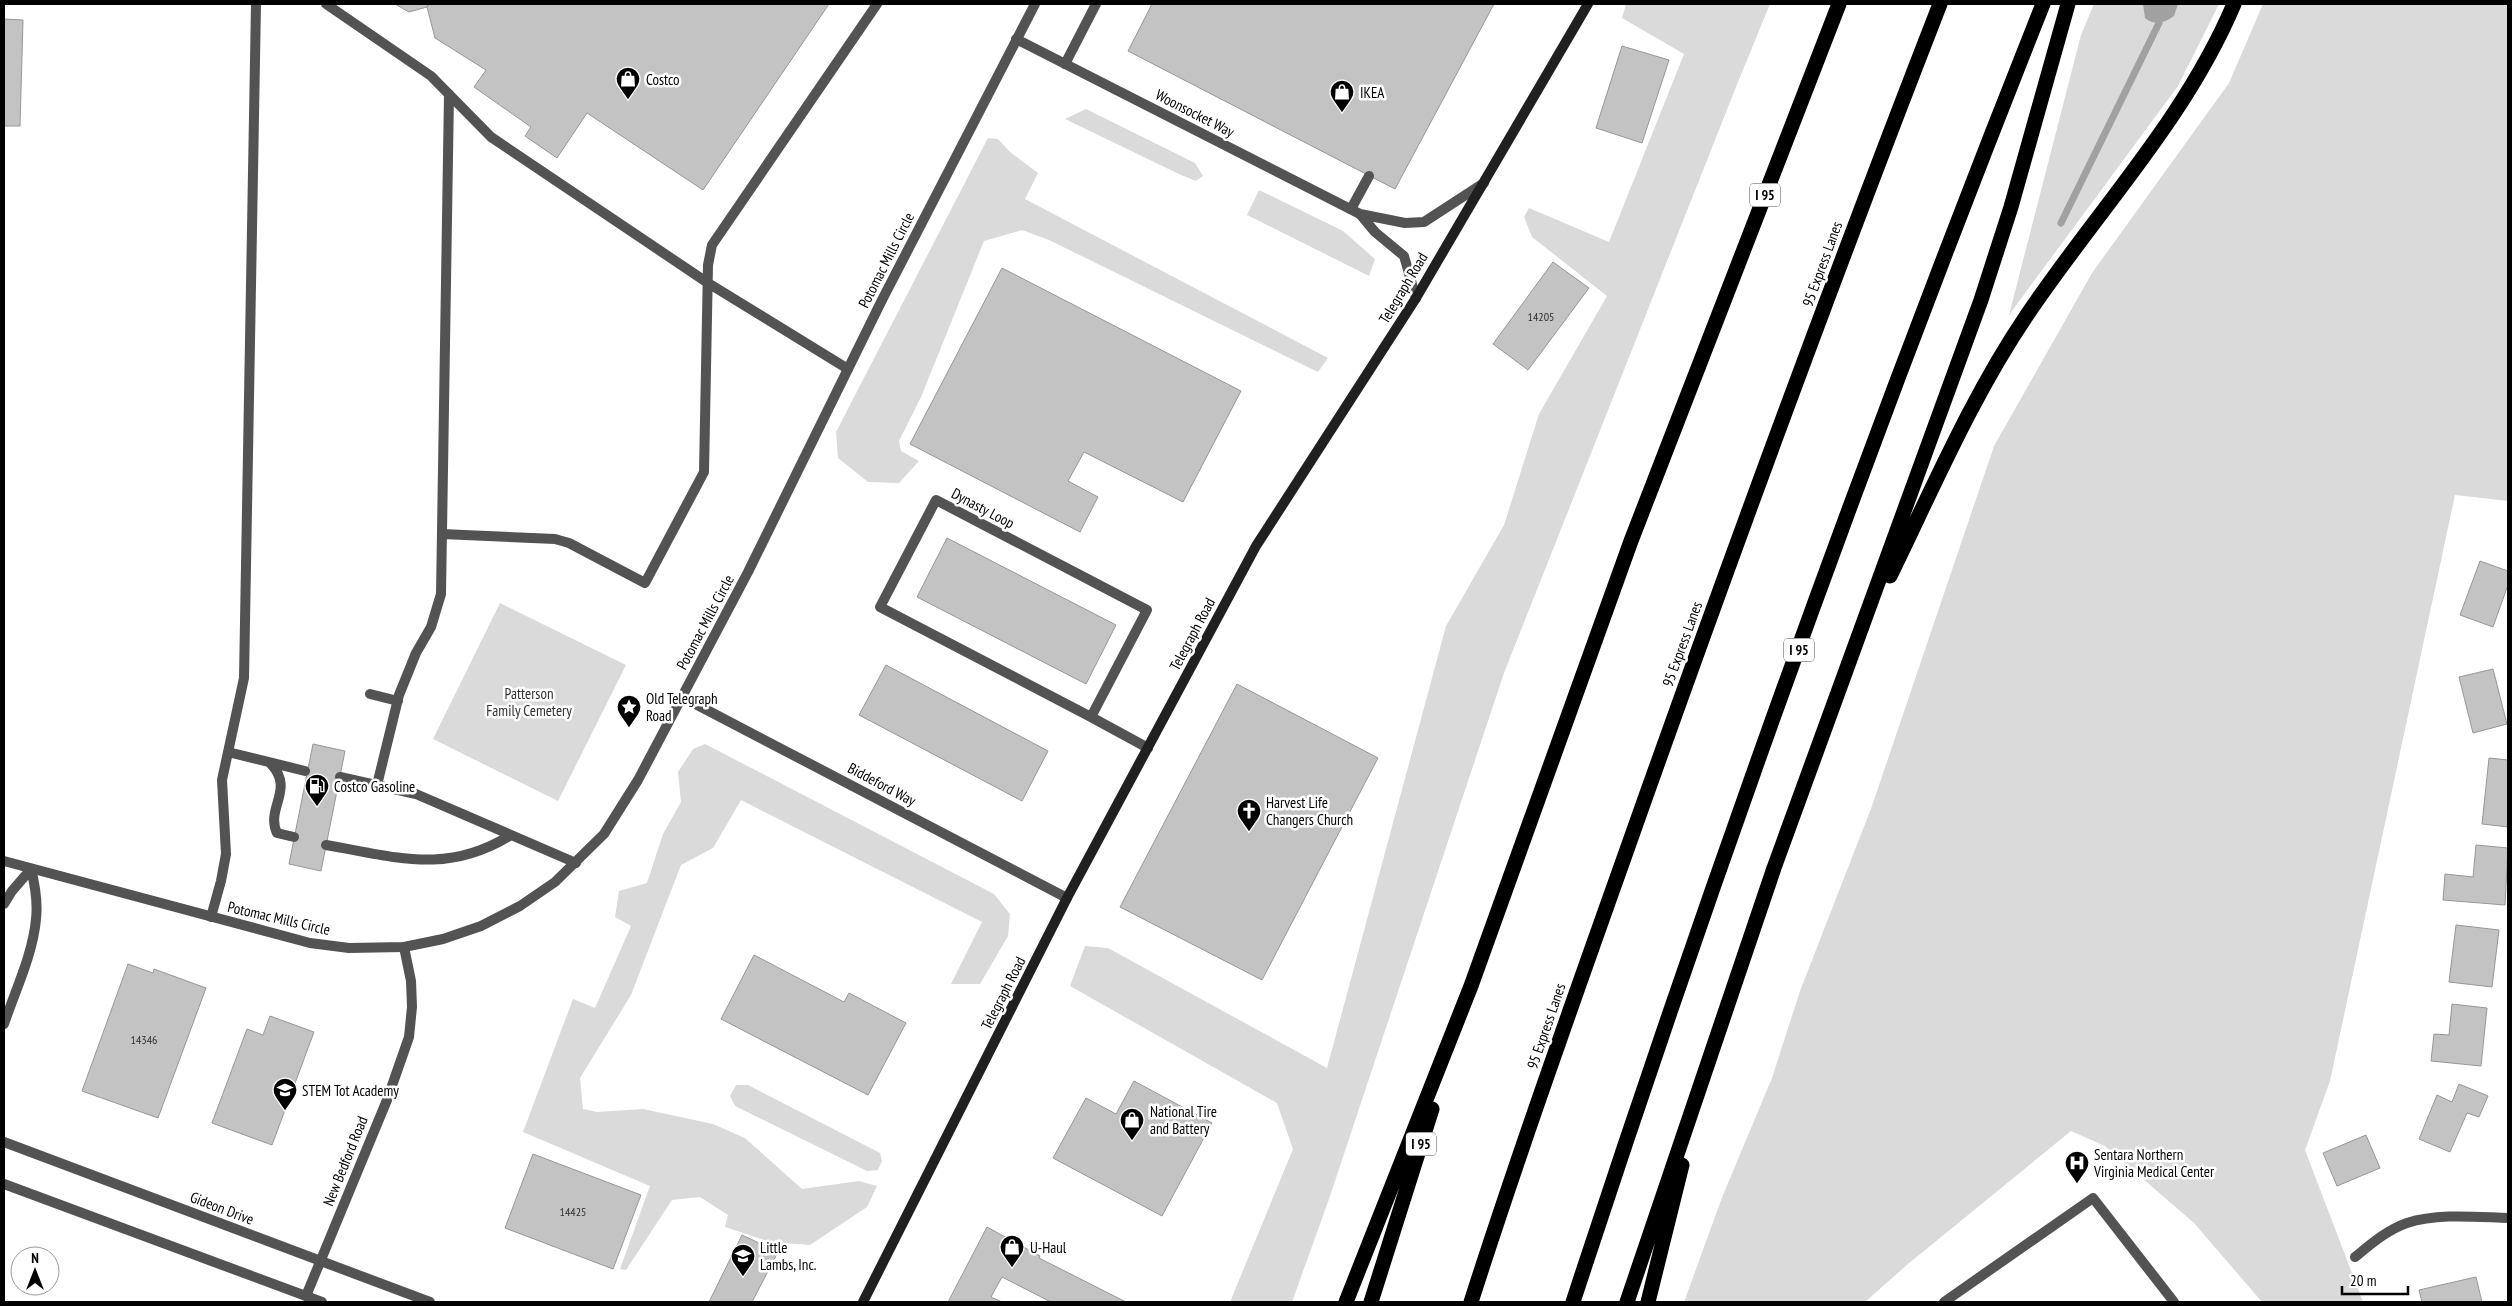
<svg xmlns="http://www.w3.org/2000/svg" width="2512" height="1306" font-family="'PT Sans Narrow',sans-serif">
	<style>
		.green { fill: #dadada }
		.water { fill: #a1a1a1 }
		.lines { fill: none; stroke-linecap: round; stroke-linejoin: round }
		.stream { stroke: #a1a1a1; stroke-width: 7 }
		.building { fill: #c3c3c3; stroke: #979797 }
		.service { stroke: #535353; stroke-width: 10 }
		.minor { stroke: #535353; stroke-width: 10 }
		.tertiary { stroke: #535353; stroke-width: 10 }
		.secondary { stroke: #202020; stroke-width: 10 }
		.motorway { stroke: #000; stroke-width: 15 }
		.labels { text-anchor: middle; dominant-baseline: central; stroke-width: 5; stroke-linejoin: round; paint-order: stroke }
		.number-label { font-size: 12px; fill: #313131 }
		.shield { fill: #fff; stroke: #4c4c4c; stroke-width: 1 }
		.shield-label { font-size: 14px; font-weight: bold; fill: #000 }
		.poi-label { font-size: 15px; fill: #000; stroke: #fff; text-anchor: start }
		.street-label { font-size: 15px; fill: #000; stroke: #fff }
		.park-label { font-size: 15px; fill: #313131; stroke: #fff }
	</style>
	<rect width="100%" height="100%" fill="#fff"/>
	<path class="green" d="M1626,4H1770L1738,82L1504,673L1329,1199L1292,1302H1230L1293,1149L1277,1103L1070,986L1085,946L1108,948L1327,1068L1446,626L1504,525L1539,414L1607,296L1532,237L1524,217L1529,208L1609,242L1684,54L1622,18Z
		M2094,4H2219L2178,86L2009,315L2081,35Z
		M2263,4H2508V501L2455,495L2330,1081L2305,1150L2363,1302H2262L2194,1223L2105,1146L2071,1131L1908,1264L1865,1302H1684L1723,1195L1772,1078L1800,991L1872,806L1994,446L2092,273L2229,83Z
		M1086,109L1195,163L1203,176L1196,181L1179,174L1065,119Z
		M988,138L998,139L1010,152L1038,173L1025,199L1328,358L1318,372L1049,240L1022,230L984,241L921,397L899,441L901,451L919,461L899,483L868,482L838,458L836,432Z
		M1259,190L1343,231L1375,259L1369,276L1247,215Z
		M500,603L626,665L558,801L433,739Z
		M705,744L994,894L1010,914L1008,936L980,984H951L982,922L741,800L713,848L681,865L631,995L580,1078L583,1109L597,1112L643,1109L713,1124L745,1138L802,1189L859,1181L877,1186L867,1207L810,1245L770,1242L725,1227L728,1215L700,1197L672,1200L626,1270L620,1269L650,1186L523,1132L573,999L595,1008L631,926L615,917L619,891L647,883L663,834L681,802L678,772L693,749Z
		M736,1085H748L880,1153L882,1161L878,1170L867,1171L735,1106L730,1096Z"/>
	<path class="water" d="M2143,4H2178L2174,16C2164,23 2155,26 2145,18Z"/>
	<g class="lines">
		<path class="stream" d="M2061,223L2159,23"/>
	</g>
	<path class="building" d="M395,4H429L427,7L409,12Z
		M429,4H829L703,190L587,113L557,158L525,136L531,127L474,87L486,70L435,38L427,7Z
		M1152,4H1494L1395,189L1128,51Z
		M4,19L23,20L20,126H4Z
		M1622,46L1669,60L1642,143L1596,128Z
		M1553,262L1589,288L1528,370L1493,344Z
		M1002,268L1241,391L1183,502L1084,452L1068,481L1098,497L1080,532L910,444Z
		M947,538L1116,625L1086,684L917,597Z
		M2480,561L2508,571V585L2493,627L2460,615Z
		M886,665L1048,751L1022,801L859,715Z
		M2493,669L2507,724L2473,733L2459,677Z
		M1237,684L1378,758L1262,980L1120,907Z
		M313,744L345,751L321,871L289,864Z
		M2489,758L2508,760V827L2482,824Z
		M2476,845L2508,848L2505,905L2443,900L2445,874L2473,877Z
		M2456,925L2499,930L2492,987L2449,982Z
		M754,955L844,1002L849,993L906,1023L868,1095L721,1019Z
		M128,964L153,973L154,969L206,988L158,1118L82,1091Z
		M2452,1004L2487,1008L2481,1066L2431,1061L2434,1034L2449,1035Z
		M270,1016L314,1032L272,1145L212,1123L247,1029L263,1035Z
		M1134,1081L1212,1123L1162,1216L1053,1158L1086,1098L1116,1114Z
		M2459,1084L2488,1096L2479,1117L2467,1113L2450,1152L2419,1139L2437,1095L2452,1102Z
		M2366,1135L2380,1168L2337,1186L2323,1153Z
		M533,1154L641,1195L613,1269L505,1228Z
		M987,1227L1040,1256L1039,1258L1126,1302H1051L1002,1277L991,1297L1002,1302H948Z
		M742,1235L778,1252L752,1302H709Z
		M2476,1277L2482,1302H2422L2419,1290Z"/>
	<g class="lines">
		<path class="service" d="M326,4L431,76L491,137L708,283L848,369
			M1065,64L1096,4
			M1351,209L1369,176
			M936,500L1147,610L1091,717L880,607Z
			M442,534L555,539L569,543L645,583L704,472L708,265L712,245L877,4
			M370,694L398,701
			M1091,717L1148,748
			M228,752L305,771
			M270,763C296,789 265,808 277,833L294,837
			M340,777L416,794L576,863
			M377,785L399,695L416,653L431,627L441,594L449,94
			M326,845C397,857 446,875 511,835
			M211,917L221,881L226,854L222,780L244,678L256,4
			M1944,1302L2093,1198L2174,1302"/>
		<path class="minor" d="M1016,39L1360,214L1405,223L1424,222L1484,183
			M1360,214L1375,232L1404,256L1416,298
			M2355,1257C2371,1244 2387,1230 2407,1223C2438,1213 2476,1217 2508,1218
			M306,1296L387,1100L409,1037L412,1007L411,981L404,947"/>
		<path class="tertiary" d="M682,697L1067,898
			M4,861L310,943L349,948L404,947L443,939L481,926L520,906L555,882L604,834L638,780L748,572L882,300L1035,4
			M4,904L12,891L31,869
			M4,1024C15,991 33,954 36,919C38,902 35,885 31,869
			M4,1142L430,1302
			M4,1184L322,1302"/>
		<path class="secondary" d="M863,1302L1067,898L1256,546L1416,298L1588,4"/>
		<path class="motorway" d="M1890,576C1933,488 1972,396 2027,315C2097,211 2185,120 2234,4
			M1346,1302L1471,986L1631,541L1839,4
			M1371,1302L1432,1109
			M1471,1302C1524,1137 1583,974 1641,810C1737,540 1836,271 1940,4
			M1573,1302C1716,865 1873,431 2043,4
			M1627,1302L1774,868L1981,300L2011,207L2068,4
			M1648,1302L1682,1165"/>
	</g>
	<defs>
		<symbol id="shop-pin" viewBox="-11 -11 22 30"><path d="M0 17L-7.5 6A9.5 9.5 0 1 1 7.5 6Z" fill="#000" stroke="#fff"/><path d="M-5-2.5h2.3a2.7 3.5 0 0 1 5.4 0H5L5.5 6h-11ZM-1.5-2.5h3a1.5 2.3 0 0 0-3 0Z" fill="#fff"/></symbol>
		<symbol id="sight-pin" viewBox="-11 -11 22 30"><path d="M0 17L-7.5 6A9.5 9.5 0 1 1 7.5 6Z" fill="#000" stroke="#fff"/><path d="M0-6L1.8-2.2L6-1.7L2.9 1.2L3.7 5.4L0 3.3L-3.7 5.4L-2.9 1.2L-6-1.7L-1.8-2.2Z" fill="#fff"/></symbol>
		<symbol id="fuel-pin" viewBox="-11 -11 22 30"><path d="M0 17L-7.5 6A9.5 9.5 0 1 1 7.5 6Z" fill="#000" stroke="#fff"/><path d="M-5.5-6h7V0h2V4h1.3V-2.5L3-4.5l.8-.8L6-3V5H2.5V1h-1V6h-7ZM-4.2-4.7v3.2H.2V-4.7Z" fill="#fff"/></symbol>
		<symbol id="church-pin" viewBox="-11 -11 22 30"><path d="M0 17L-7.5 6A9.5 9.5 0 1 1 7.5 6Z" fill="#000" stroke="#fff"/><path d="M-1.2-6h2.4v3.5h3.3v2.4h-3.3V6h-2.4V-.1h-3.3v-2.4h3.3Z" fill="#fff"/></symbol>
		<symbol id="school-pin" viewBox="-11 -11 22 30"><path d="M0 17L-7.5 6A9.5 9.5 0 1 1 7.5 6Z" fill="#000" stroke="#fff"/><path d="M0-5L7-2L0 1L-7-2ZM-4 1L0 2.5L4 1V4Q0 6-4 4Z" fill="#fff"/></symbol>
		<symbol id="hospital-pin" viewBox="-11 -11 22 30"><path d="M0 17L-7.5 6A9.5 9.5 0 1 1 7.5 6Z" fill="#000" stroke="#fff"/><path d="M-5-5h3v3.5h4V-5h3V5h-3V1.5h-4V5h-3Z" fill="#fff"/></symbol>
	</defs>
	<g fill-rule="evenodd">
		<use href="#shop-pin" x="614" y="65" width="28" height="38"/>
		<use href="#shop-pin" x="1328" y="78" width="28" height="38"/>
		<use href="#sight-pin" x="615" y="693" width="28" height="38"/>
		<use href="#fuel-pin" x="303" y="772" width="28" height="38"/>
		<use href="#church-pin" x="1235" y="797" width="28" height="38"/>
		<use href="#school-pin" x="271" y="1076" width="28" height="38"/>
		<use href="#shop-pin" x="1118" y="1106" width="28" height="38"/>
		<use href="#hospital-pin" x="2063" y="1149" width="28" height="38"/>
		<use href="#shop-pin" x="998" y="1233" width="28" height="38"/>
		<use href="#school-pin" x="729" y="1242" width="28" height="38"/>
	</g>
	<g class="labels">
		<g class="number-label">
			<text x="1541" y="316">14205</text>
			<text x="144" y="1039">14346</text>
			<text x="573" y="1211">14425</text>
		</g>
		<g class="shield">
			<rect x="1750" y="183.5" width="30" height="23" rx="4"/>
			<rect x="1784" y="638.5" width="30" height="23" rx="4"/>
			<rect x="1406" y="1132.5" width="30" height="23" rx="4"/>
		</g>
		<g class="shield-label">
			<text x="1765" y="195">I 95</text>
			<text x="1799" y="650">I 95</text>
			<text x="1421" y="1144">I 95</text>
		</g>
		<g class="poi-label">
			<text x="646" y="79">Costco</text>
			<text x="1360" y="92">IKEA</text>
			<text x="646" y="698">Old Telegraph<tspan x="646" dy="17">Road</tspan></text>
			<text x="334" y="786">Costco Gasoline</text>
			<text x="1266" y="802">Harvest Life<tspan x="1266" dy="17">Changers Church</tspan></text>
			<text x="302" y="1090">STEM Tot Academy</text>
			<text x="1150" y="1111">National Tire<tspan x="1150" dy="17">and Battery</tspan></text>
			<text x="2094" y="1154">Sentara Northern<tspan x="2094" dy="17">Virginia Medical Center</tspan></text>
			<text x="760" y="1247">Little<tspan x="760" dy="17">Lambs, Inc.</tspan></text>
			<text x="1030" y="1247">U-Haul</text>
		</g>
		<g class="street-label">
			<text transform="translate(1195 113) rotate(27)">Woonsocket Way</text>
			<text transform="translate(886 260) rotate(-63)">Potomac Mills Circle</text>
			<text transform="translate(1822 264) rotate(-70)">95 Express Lanes</text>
			<text transform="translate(1403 288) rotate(-59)">Telegraph Road</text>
			<text transform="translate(983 508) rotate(28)">Dynasty Loop</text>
			<text transform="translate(705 622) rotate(-62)">Potomac Mills Circle</text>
			<text transform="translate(1192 634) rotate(-62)">Telegraph Road</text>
			<text transform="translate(1682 644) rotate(-70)">95 Express Lanes</text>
			<text transform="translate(882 784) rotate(28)">Biddeford Way</text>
			<text transform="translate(279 918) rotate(13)">Potomac Mills Circle</text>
			<text transform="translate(1003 993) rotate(-63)">Telegraph Road</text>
			<text transform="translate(1546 1026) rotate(-71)">95 Express Lanes</text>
			<text transform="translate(345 1161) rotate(-68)">New Bedford Road</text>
			<text transform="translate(222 1208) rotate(21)">Gideon Drive</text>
		</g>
		<g class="park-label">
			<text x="529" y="693">Patterson<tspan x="529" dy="17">Family Cemetery</tspan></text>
		</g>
	</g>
	<rect width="2512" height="1306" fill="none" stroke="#000000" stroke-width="10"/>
	<g transform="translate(35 1271)"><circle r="24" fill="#ffffff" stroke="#999999"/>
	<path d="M0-4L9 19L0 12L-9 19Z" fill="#000000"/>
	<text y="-8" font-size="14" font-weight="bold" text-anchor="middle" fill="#000000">N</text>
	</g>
	<path d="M2342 1286v8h66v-8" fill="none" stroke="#000000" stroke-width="2.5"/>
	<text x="2350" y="1286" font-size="15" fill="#000000" stroke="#ffffff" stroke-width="4" paint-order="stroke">20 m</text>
</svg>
